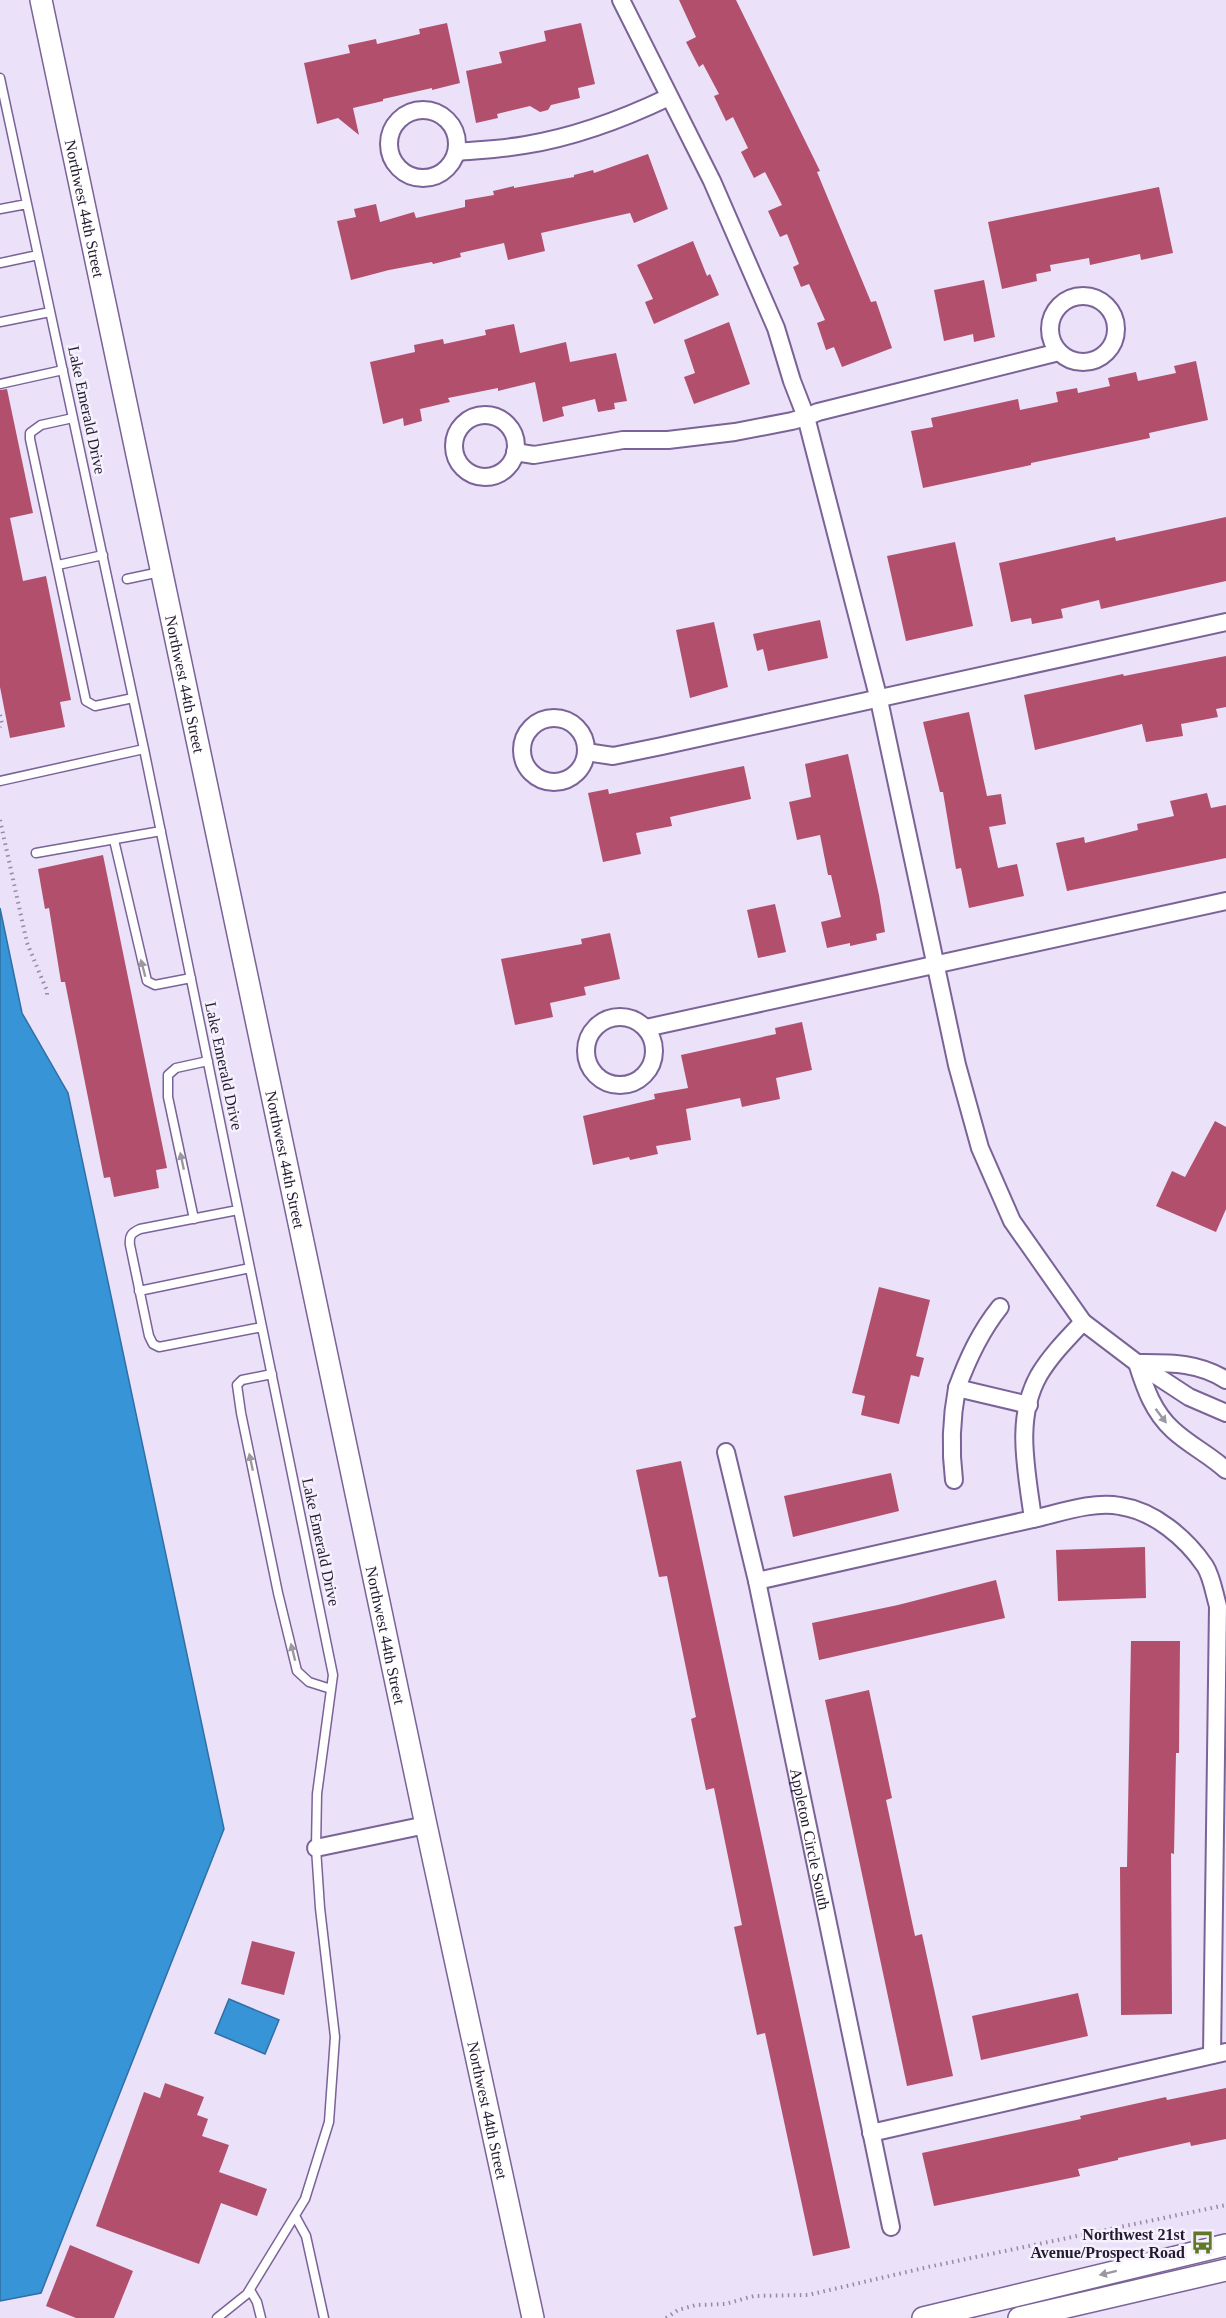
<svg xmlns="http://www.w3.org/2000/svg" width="1226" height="2318" font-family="'Times New Roman',serif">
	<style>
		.water { fill: #3794d6; stroke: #316fa4; stroke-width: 1.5 }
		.building { fill: #b14f6c }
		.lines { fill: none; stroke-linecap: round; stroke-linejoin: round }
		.service-casing { stroke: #7a6397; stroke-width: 11 }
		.minor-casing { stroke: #7a6397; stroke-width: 20 }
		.tertiary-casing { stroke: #7a6397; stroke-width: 24 }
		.path { stroke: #958ba2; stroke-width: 4; stroke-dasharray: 1.5 4.5; stroke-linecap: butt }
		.service { stroke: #fff; stroke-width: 8 }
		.minor { stroke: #fff; stroke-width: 16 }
		.tertiary { stroke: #fff; stroke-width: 21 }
		.oneway { fill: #9c98a2 }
		.labels { text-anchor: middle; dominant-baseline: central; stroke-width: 5; stroke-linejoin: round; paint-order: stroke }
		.street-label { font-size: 16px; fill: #241a30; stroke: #f5f1fd }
		.poi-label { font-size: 16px; font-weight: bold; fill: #241a30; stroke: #f5f1fd; text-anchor: end }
	</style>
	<rect width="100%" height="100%" fill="#ebe1f9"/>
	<path class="water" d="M0,908L22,1013L68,1093L224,1829L41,2293L0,2301Z
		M229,1999L279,2020L265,2054L215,2033Z"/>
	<path class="building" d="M679,0H736L820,171L817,172L871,302L876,301L892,348L842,367L834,347L826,350L817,323L825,320L809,284L801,287L793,267L799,264L787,234L780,237L768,211L782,205L765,172L754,178L741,152L748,148L733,117L726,121L714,96L719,94L703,64L699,67L686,42L696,37Z
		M447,23L460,83L432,90V88L383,99V101L353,108L359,135L338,118L317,124L304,63L350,53L348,45L376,39L377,44L420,34L419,29Z
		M581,23L595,84L578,88L580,98L551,105L548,110L540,112L530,106L497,114L498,118L476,123L466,71L502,63L499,52L546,41L544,31Z
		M648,154L668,209L634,223L630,213L541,233L545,251L508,260L504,243L460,253L461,257L433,264L432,262L389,270L351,280L337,221L356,217L354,209L376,204L380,222L414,212L416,218L465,207V200L494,195L493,191L514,186V188L574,177V175L593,170L594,173Z
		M1159,187L1173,253L1141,260L1140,254L1090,265L1089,258L1050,265L1051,271L1036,274L1037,281L1002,289L988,222Z
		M693,241L707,276L710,274L719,295L654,324L645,302L653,299L637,265Z
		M984,280L995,337L974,342L973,334L944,341L934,290Z
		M729,322L750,384L694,404L684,377L695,373L684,340Z
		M514,324L520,353L566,342L570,362L616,353L627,401L614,403L615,409L598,412L595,399L562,407L564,416L543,422L535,382L498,391V388L448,398L450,402L420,409L422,421L404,426L403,418L383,424L370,362L415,352L414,345L443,339L444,344L486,335L485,330Z
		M1196,361L1208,420L1149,433L1150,438L1031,463V465L923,488L911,431L933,427L931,418L1018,399L1020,410L1058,402L1056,392L1077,388L1078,393L1110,386L1108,378L1136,372L1138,381L1176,373L1174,366Z
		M7,389L33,513L10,518L23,581L46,576L71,700L60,702L65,727L10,738L0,687V390Z
		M1226,517V581L1101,609L1099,600L1061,609L1063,618L1032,624L1031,618L1011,622L999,563L1115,537L1116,541Z
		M955,542L973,626L906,641L887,556Z
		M820,620L828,658L768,671L763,649L757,651L753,634Z
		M714,622L728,687L690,698L676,630Z
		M1226,656V707L1216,709L1218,717L1181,724L1183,736L1146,742L1142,724L1035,750L1024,695L1123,674L1124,676Z
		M969,712L987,796L1001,794L1006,824L989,827L998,868L1017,864L1024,896L969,908L961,868L956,869L943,792H940L923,722Z
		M848,754L879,895L885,932L876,934L877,940L850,946V943L827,948L821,922L841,917L831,875H828L820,835L797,840L789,802L811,797L805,764Z
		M744,766L751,799L670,817L672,826L636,833L641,854L603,862L588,793L608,789L609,794Z
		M1207,793L1211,808L1226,805V858L1067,891L1056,843L1084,837L1085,843L1138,830L1137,824L1174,816L1170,801Z
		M103,855L167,1168L156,1170L159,1188L114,1197L110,1177L104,1178L65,982H61L49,908L45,909L38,869Z
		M775,904L786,952L758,958L747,910Z
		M610,933L620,979L584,987L586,995L550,1003L553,1017L515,1025L501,959L582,944L581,939Z
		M802,1022L812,1070L776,1078L780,1099L742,1107L740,1098L686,1109L691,1140L656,1146L658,1154L630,1160L629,1157L593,1165L583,1116L655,1099L654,1094L688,1088L681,1055L776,1034L775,1028Z
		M1215,1121L1226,1127V1209L1216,1232L1156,1206L1172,1171L1185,1177Z
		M879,1287L930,1300L916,1356L924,1358L919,1377L911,1375L899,1424L861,1415L865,1396L852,1393Z
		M681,1461L850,2248L813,2256L765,2033L757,2035L734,1927L742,1925L714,1788L706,1790L691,1719L696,1717L667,1576L659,1577L636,1470Z
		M891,1473L899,1511L793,1537L784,1496Z
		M1145,1547L1146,1598L1058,1601L1056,1550Z
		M996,1580L1005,1618L819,1660L812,1623L898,1605Z
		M1131,1641H1180L1179,1753H1176L1174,1854L1171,1853L1172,2014L1121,2015L1120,1867H1127Z
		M869,1690L892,1798L886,1800L915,1936L922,1934L953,2076L907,2086L825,1700Z
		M252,1941L295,1952L284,1995L241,1984Z
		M1078,1993L1088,2036L981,2060L972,2016Z
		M165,2083L204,2097L197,2115L208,2119L202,2136L229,2145L219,2172L267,2189L257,2216L221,2203L199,2264L96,2226L144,2092L160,2098Z
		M1226,2088V2139L1191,2146L1190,2142L1118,2158V2160L1078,2169L1080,2176L934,2206L922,2153L1081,2119L1080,2116L1166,2097L1167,2100Z
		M70,2245L133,2271L114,2318H76L46,2306Z"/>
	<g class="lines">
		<defs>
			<path id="service" d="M0,78L144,749L333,1675L317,1794L316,1848L320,1908L335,2037L329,2122L305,2199L247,2294L217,2318
				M0,209L27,204
				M0,263L38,255
				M0,322L50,312
				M0,384L63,370
				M73,418L41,425L30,433V439L86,701L95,706L133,698
				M58,565L103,555
				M127,579L160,572
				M0,781L144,749
				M114,840L147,981L155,985L191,978
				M36,853L161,831
				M238,1210L140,1229C131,1233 129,1236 130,1245L149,1336L153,1344L159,1347L262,1327
				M194,1219L168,1097V1075L176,1068L208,1061
				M139,1291L250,1268
				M272,1374L242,1380L237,1385L241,1413L278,1593L297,1671L309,1682L331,1689
				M295,2216L306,2236L324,2318
				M250,2290L257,2302L261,2318"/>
			<g id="minor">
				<circle cx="423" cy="144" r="34"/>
				<path d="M457,152C479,150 503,149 525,145C575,137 623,119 669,97"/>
				<circle cx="1083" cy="329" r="33"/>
				<path d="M1059,352L818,412L806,417L879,700L957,1065L980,1148L1012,1221L1083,1322L1137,1363L1189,1397L1226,1413"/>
				<circle cx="485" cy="446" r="31"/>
				<path d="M515,452L534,455L623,440H668L735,432L792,421L806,417L792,381L776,328L712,181L621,0"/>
				<circle cx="554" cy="750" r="32"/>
				<path d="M586,752L613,756L662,746L1226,622"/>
				<circle cx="620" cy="1051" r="34"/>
				<path d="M646,1028L1226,901"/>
				<path d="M1000,1307C980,1332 968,1358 957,1388L1029,1405"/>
				<path d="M1137,1363C1145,1388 1153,1412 1173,1430C1189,1445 1210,1455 1226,1470"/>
				<path d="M1138,1363C1170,1363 1198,1362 1226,1380"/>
				<path id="s1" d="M726,1452L757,1581L891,2227"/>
				<path d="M954,1480C950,1448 951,1420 957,1388"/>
				<path d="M1033,1519C1060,1513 1092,1501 1120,1506C1154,1511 1186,1538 1205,1566C1212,1577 1214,1593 1218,1606L1212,2055"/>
				<path d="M757,1581L1033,1519C1027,1472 1014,1419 1039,1375C1051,1355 1067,1339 1083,1322"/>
				<path d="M316,1848L426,1825"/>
				<path d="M871,2133L1226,2052"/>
			</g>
			<g id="tertiary">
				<path id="s2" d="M41,0L426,1825L533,2318"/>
				<path d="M923,2318L1226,2245"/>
				<path d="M1019,2318L1226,2270"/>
			</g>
		</defs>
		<use href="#service" class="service-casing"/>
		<use href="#minor" class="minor-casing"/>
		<use href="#tertiary" class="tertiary-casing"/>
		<path class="path" d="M0,715L2,724L0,727
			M0,820L27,943L47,991V999
			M666,2318L678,2310L696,2305L725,2304L754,2296L808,2295L928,2267L1226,2205"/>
		<use href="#service" class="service"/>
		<use href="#minor" class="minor"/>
		<use href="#tertiary" class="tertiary"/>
	</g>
	<defs><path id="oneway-solid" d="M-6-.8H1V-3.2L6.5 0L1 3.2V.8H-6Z" transform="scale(1.5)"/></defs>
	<g class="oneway">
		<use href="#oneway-solid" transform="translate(143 968) rotate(-105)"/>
		<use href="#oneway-solid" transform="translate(182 1161) rotate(-102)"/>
		<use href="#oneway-solid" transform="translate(1161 1416) rotate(53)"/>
		<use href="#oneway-solid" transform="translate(251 1462) rotate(-102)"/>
		<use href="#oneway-solid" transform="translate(293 1652) rotate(-104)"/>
		<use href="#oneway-solid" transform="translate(1108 2273) rotate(166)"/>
	</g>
	<defs>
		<symbol id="bus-bare" viewBox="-9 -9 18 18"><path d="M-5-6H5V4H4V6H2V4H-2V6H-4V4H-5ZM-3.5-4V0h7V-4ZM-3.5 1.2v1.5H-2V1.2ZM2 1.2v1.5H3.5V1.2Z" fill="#617829" stroke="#f5f1fd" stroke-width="2.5" paint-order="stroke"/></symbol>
	</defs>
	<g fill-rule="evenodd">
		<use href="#bus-bare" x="1186" y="2226" width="33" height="33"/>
	</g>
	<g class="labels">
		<g class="street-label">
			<text stroke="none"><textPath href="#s2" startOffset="213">Northwest 44th Street</textPath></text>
			<text transform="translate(87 410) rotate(78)">Lake Emerald Drive</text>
			<text stroke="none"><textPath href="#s2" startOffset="699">Northwest 44th Street</textPath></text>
			<text transform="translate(224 1066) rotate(78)">Lake Emerald Drive</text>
			<text stroke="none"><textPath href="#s2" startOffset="1185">Northwest 44th Street</textPath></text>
			<text transform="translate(321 1542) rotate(78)">Lake Emerald Drive</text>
			<text stroke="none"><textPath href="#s2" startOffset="1671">Northwest 44th Street</textPath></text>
			<text stroke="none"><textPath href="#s1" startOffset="396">Appleton Circle South</textPath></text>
			<text stroke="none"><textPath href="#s2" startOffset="2157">Northwest 44th Street</textPath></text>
		</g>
		<g class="poi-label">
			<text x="1185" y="2234">Northwest 21st<tspan x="1185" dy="18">Avenue/Prospect Road</tspan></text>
		</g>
	</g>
</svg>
